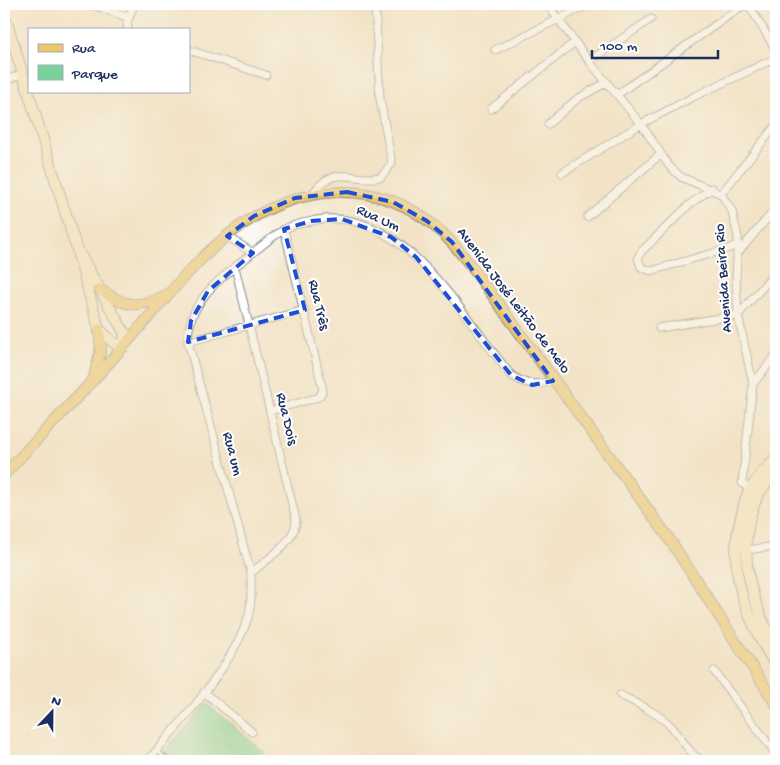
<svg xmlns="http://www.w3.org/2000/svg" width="780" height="765" font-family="'Gochi Hand',sans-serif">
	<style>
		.green { fill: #78d299; stroke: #4a807c }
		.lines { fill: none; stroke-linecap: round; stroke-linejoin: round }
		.lane-casing { stroke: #868992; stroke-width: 5.5 }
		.street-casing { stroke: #868992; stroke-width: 9 }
		.secondary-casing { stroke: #868992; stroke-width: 12 }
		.primary-casing { stroke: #868992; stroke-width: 12 }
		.lane { stroke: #fff; stroke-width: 3 }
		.street { stroke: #fff; stroke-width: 7 }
		.secondary { stroke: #f7e8c3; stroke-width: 10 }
		.primary { stroke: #ecc669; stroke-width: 10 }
		.marked { fill: none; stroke: #1d4ed8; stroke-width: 4; stroke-dasharray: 10 6; stroke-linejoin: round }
		.labels { text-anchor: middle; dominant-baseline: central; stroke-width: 4; stroke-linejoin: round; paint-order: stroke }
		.street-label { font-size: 15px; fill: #1b2f5e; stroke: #fff }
	</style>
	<rect width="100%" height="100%" fill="#fff"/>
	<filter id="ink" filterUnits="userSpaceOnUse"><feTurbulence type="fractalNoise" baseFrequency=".02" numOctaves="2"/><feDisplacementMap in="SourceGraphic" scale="10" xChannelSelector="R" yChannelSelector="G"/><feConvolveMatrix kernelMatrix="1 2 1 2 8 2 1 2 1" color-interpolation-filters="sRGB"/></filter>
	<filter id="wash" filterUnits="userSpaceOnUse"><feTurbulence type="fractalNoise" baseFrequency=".0096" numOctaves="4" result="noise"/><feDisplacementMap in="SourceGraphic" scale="20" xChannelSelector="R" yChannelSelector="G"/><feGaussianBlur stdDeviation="1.12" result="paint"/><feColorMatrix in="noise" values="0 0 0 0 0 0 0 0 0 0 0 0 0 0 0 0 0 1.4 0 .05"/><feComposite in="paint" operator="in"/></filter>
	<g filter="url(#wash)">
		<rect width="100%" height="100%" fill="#f2e3c7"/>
		<path class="green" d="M207,704L264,752L257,761H155Z"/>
	</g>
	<g filter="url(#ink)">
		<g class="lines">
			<defs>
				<path id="lane" d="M157,751L169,761"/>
				<path id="street" d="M91,4L129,18
					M547,4L589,61L641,124L669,166L681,177L721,194L732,211L738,237L736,279L738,315L753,384L742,483L753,493
					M748,4L776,50
					M128,29L127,23L134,4
					M189,50L266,75
					M495,50L590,4
					M589,61L651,19
					M4,81L22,74
					M618,94L745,4
					M491,109L575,42
					M548,124L577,99L607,82
					M562,173L641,124L693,97L776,58
					M712,188L689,205L641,252L638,258L641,267L651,271L737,246
					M313,193C336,162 352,183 381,177L392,163L380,99L375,4
					M721,194L776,125
					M587,217L661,154
					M227,236L253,253
					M737,254L776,208
					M659,328L738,315L776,272
					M188,342L305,310
					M753,384L776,355
					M270,411L319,397L323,390L284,229
					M747,550L776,546
					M251,573L188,342C187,304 217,280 245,259C258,249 271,237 285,229C294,224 307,222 317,220C405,206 463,318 511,375C526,386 537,385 553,381
					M714,671L776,754
					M204,692L252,732
					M620,695C638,704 656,712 671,726C682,738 688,753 702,761
					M147,761C180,724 236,662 249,614C252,601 251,587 251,573C266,560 296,542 296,520L235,267"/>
				<path id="secondary" d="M4,13L76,247L99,329L115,344L124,345L125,334L76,247
					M776,458C768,468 755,479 749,491C745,497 744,506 742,513C725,571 746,617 776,666
					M776,472C770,480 761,488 757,497C734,549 751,601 776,649"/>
				<path id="primary" d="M99,289C125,306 136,310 166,295
					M94,377L101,348L99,329
					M4,475C40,435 79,397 115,356C149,318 189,266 228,235C291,185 375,173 439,230C453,242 463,256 474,270L668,537L776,704"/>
			</defs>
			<use href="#lane" class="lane-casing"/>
			<use href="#street" class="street-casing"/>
			<use href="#secondary" class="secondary-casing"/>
			<use href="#primary" class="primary-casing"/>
			<use href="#lane" class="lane"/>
			<use href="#street" class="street"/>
			<use href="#secondary" class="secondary"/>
			<use href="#primary" class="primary"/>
		</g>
	</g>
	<path d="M0 0H780V765H0ZM347,192L393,202L427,221L452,242L553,381L532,385L511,375L416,257L391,237L342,219L311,221L284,229L305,310L188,342L191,321L208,291L253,253L227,236L254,216L295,198Z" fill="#f2e3c7" fill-opacity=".55" fill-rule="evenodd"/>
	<path class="marked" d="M347,192L393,202L427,221L452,242L553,381L532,385L511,375L416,257L391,237L342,219L311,221L284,229L305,310L188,342L191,321L208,291L253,253L227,236L254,216L295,198Z"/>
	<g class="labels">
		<g class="street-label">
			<text transform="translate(378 219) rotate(24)">Rua Um</text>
			<text transform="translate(724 278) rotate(-94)">Avenida Beira Rio</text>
			<text transform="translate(513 301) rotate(53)">Avenida José Leitão de Melo</text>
			<text transform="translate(318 305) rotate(76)">Rua Três</text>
			<text transform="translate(286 419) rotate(76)">Rua Dois</text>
			<text transform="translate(232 454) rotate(75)">Rua um</text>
		</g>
	</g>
	<rect width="780" height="765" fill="none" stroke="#fff" stroke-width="20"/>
	<rect x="28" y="28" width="162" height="65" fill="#ffffff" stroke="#a4acbf"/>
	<rect x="38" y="44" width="25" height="8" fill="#ecc669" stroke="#a4acbf"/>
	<text x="72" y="52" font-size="15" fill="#1b2f5e">Rua</text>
	<rect x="38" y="65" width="25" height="15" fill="#78d299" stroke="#a4acbf"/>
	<text x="72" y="78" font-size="15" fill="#1b2f5e">Parque</text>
	<g transform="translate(52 712) rotate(22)" stroke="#ffffff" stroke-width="4" paint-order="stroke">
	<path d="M0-4L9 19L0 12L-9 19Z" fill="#1b2f5e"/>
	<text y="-8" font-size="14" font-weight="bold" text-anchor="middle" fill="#1b2f5e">N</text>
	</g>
	<path d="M592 50v8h126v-8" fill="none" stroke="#1b2f5e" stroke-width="2.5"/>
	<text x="600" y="50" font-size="15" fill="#1b2f5e" stroke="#ffffff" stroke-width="4" paint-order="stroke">100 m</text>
</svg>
